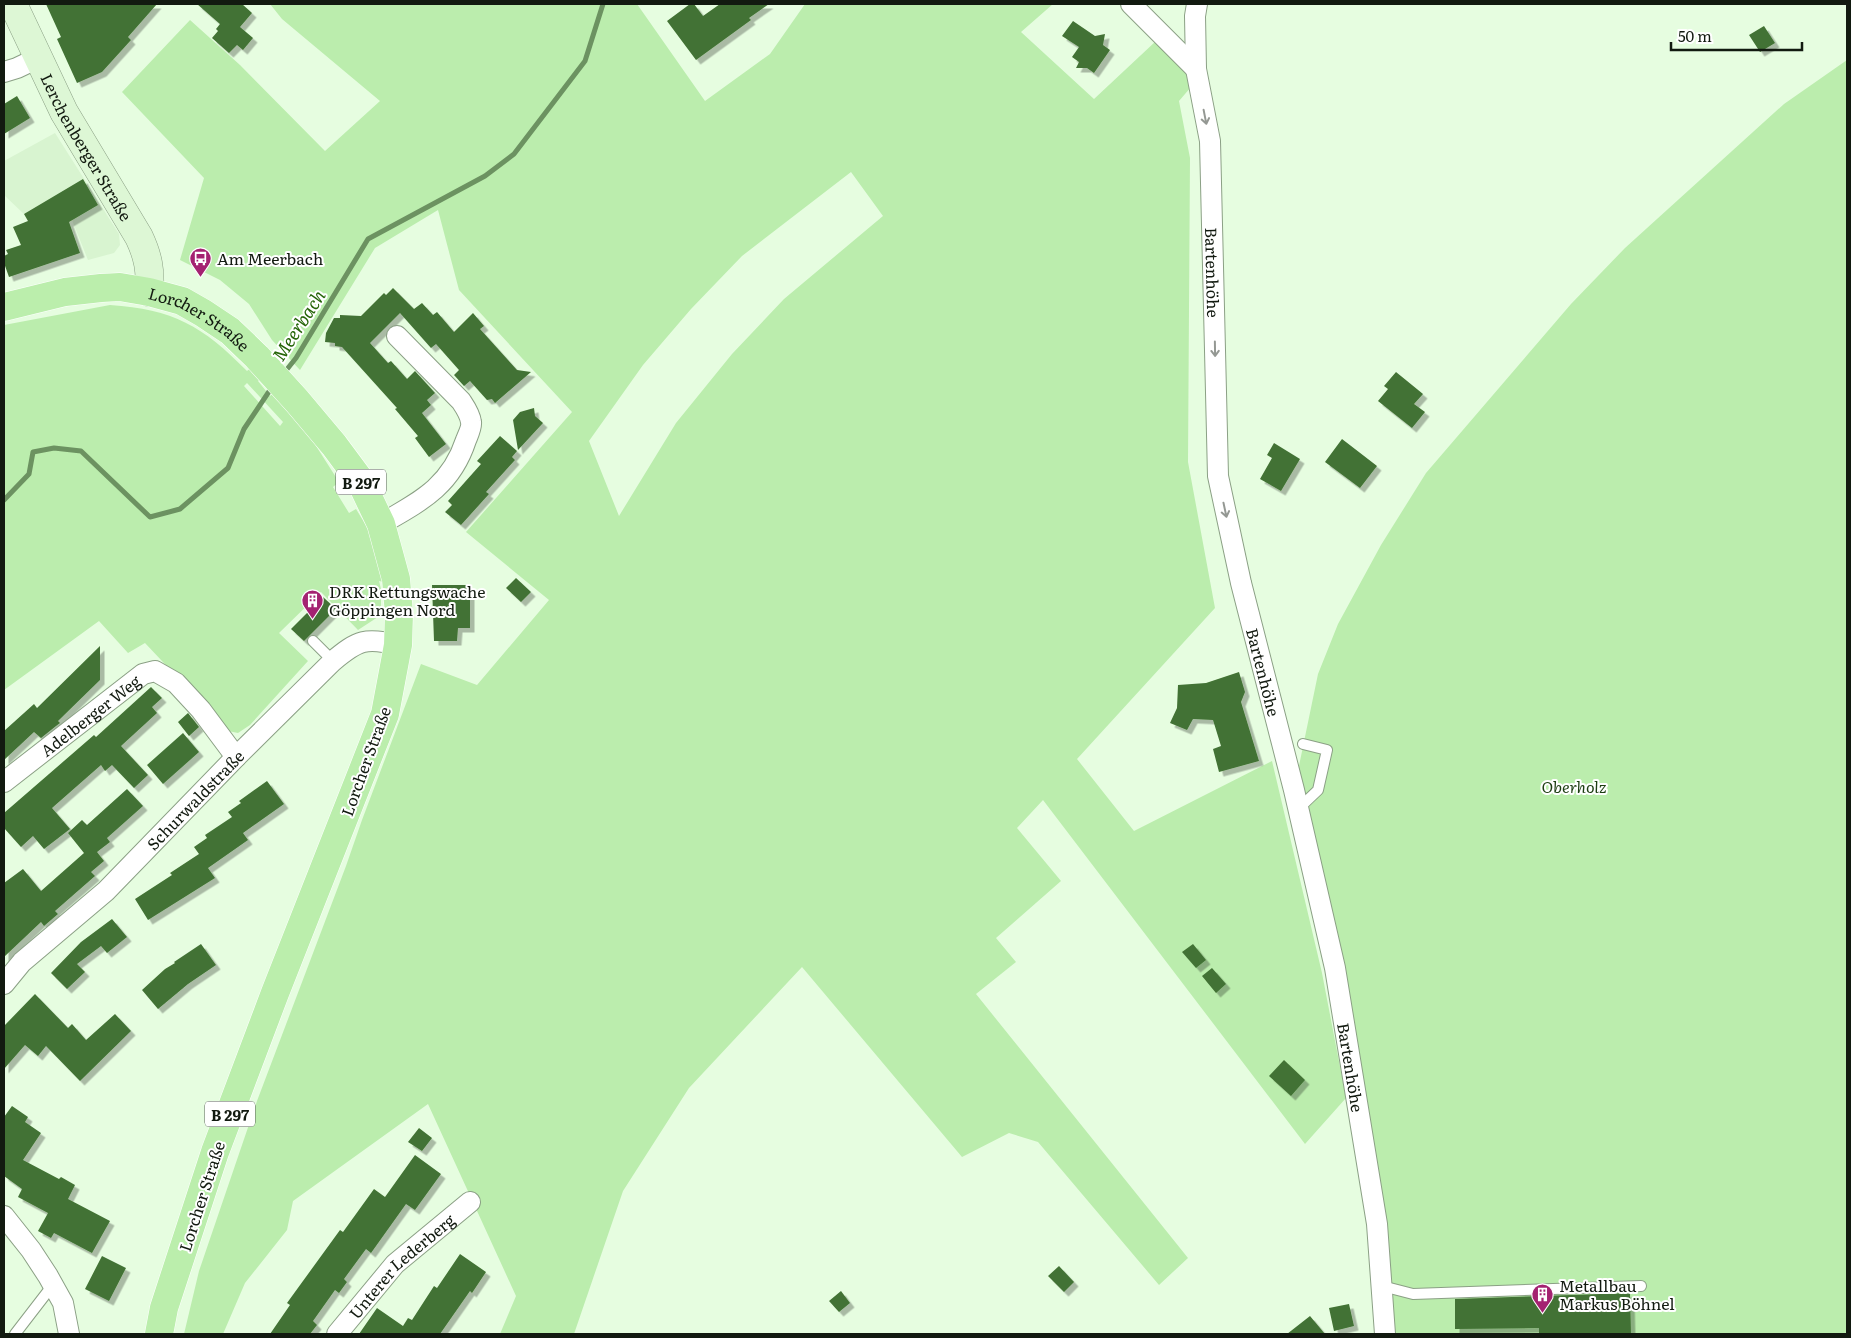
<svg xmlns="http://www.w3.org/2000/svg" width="1851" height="1338" font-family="Literata,serif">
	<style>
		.built { fill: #d8f4d0 }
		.green { fill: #bbedad; fill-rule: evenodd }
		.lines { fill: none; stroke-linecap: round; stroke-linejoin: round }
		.stream { stroke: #6c9261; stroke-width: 5 }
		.building { fill: #427234; filter: url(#shadow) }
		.lane-casing { stroke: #8ba085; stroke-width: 12 }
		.street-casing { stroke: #8ba085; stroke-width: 22 }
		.secondary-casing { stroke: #8ba085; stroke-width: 29 }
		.primary-casing { stroke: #fff; stroke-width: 29 }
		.lane { stroke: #fff; stroke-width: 10 }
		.street { stroke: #fff; stroke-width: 20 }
		.secondary { stroke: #ddf7d5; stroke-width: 28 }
		.primary { stroke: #bbeeac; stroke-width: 28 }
		.oneway { stroke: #949893 }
		.labels { text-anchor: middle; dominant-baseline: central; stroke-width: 4; stroke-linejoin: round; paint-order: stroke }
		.shield { fill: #fff; stroke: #595f58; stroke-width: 1 }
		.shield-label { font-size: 15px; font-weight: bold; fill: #121a10 }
		.street-label { font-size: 16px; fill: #121a10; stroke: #fff }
		.poi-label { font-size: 16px; fill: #121a10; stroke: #fff; text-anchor: start }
		.park-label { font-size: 16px; font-style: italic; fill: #1c3d11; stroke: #fff }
		.water-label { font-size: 18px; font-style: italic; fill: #256508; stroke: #fff }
	</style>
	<defs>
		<filter id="shadow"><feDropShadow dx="4.5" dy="4.5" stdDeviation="0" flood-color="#0004"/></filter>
	</defs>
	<rect width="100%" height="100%" fill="#e6fde0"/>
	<path class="built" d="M55,133L119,234L120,245L114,253L88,260L72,220L35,234L24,214L4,195V161Z"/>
	<path class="green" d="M270,4H637L705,101L770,54L805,4H1053L1021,32L1094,99L1156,41L1187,68L1191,87L1179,101L1190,158L1188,462L1215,608L1077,759L1134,831L1272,761L1322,973L1346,1098L1305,1144L1043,800L1017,828L1061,881L996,938L1016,962L976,994L1188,1258L1159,1285L1038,1142L1009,1133L962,1157L802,967L689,1088L623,1191L574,1334H500L516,1296L428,1104L293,1201L287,1230L245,1283L223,1334H184L199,1271L257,1101L346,866L362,820L421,664L477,685L549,600L466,532L572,412L459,290L438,210L375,248L300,370L272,340L249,304L220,280L180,260L204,178L122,92L190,20L240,65L325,151L380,101L282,19ZM851,172L883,216L784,299L732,354L676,423L619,516L589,441L643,365L691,309L742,256Z
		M1847,60V1334H1391L1294,790L1318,674L1338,624L1381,545L1426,473L1571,304L1625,248L1784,104Z
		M110,305C173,309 203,326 247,371L252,367L263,376L258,381L270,396L276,391L311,438L339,482L333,487L349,513L356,509L375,540L384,582L379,581L381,589V615L358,630L321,592L279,633L308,661L250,725L238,733L228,731L145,643L128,653L99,621L4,690V325ZM247,383L283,422L280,426L244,386Z"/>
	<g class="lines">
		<path class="stream" d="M284,373L296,358L368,239L485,176L514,154L585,61L603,4
			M4,500L29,474L33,452L54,448L81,451L150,517L180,509L228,468L244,429L272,387"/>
	</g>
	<path class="building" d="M46,4H157L128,37L131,40L102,72L77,83L57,39L61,37Z
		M197,4H242L252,13L240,27L253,38L243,50L237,45L229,53L212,38L218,31L216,29L220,24Z
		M690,4H694L703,16L720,4H769L749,18L751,20L696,60L667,21Z
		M1073,21L1095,36L1105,34L1103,45L1110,50L1094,73L1087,68H1076L1079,62L1072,57L1079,47L1062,36Z
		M1764,26L1775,43L1760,52L1749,35Z
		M17,96L30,118L4,134V104Z
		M83,179L98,205L69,222L80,253L9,277L4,263V256L8,254L6,250L21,245L13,227L28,221L24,214Z
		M393,288L414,309L422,303L433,315L437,312L454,332L473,313L484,326L480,329L517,370L531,372L495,403L492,399L487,400L470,381L464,386L454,375L459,370L436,344L431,348L400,313L370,343L388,363L391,361L407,379L415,371L435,393L427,400L431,405L422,413L446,444L429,457L415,438L418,436L395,409L397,408L342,347L335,346V343L325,342L326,333L334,318H340V315L361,316L384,293L386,295Z
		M1396,372L1423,394L1414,404L1425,412L1412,428L1378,401L1388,389L1384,386Z
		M534,408L535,416L543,423L518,450L513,420L520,412Z
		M500,436L517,451L512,457L515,460L486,492L489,494L461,525L445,512L452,505L448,501L481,464L477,461Z
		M1342,439L1377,466L1360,488L1325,462Z
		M1274,443L1300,459L1281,491L1260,479L1272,458L1267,455Z
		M516,578L531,592L521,602L506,588Z
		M432,585H470V628H458L457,641H434Z
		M323,597L336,609L304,641L291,629Z
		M100,646V680L58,721L60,723L56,726L41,738L34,732L4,760V731L34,704L37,708Z
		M1239,672L1245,692L1241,702L1259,761L1219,772L1213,749L1221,746L1213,720L1193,719L1187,730L1170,723L1177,708L1178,685L1206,683Z
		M151,687L162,698L152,707L157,713L121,746L148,775L134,788L112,765L105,771L101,765L52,808L70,829L44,849L33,836L21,847L4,828V813L94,735L96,737Z
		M188,713L199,727L189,736L178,722Z
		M183,733L199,752L163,784L147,765Z
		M267,781L284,804L243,833L248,840L208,868L215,878L148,920L135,899L172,875L170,873L199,854L194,847L207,838L205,835L232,817L228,812L241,803L239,801Z
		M127,789L143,806L107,838L110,842L97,852L104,861L91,872L95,876L55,911L58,914L44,926L41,922L4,957V883L23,869L41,891L84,853L68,833L82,820L87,825Z
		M112,919L127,937L107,953L101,946L77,964L85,972L67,989L51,973L81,942Z
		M201,944L216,965L188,984L158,1009L142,990L165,969L175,963L174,962Z
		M1193,944L1206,960L1196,968L1182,952Z
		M1212,968L1226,984L1216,993L1202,976Z
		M35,994L68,1028L72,1024L86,1040L115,1014L131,1031L80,1081L46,1046L38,1056L25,1045L4,1069V1026Z
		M1284,1060L1305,1080L1291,1096L1269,1076Z
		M12,1106L28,1117L25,1122L41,1133L23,1160L59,1179L61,1177L75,1185L68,1199L110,1221L92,1253L54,1233L51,1238L38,1231L48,1213L18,1197L22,1189L4,1176V1117Z
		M419,1128L432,1138L422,1151L408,1142Z
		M415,1155L441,1174L415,1210L406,1204L371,1253L366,1249L344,1279L347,1282L339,1293L335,1290L313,1321L317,1325L310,1334H270L290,1305L287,1303L340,1230L343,1232L374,1189L385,1197Z
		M460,1254L486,1272L472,1293L470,1291L440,1334H359L377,1308L403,1326L408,1318L412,1320L434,1286L437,1288Z
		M102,1256L126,1268L109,1301L85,1289Z
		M1059,1266L1074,1282L1064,1292L1048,1276Z
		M841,1291L850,1303L839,1312L829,1301Z
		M1630,1293L1631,1334H1539V1328L1455,1329V1299Z
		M1349,1304L1354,1326L1334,1331L1329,1308Z
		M1310,1316L1325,1334H1287Z"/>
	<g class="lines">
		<defs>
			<path id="lane" d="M313,641L333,661
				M1298,809L1318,790L1327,750L1303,744
				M1382,1286L1413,1294L1641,1286
				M15,1334L52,1286"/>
			<g id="street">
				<path d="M1131,4L1196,69"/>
				<path id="s1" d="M1197,4L1195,16L1196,69L1210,141L1218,476L1241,583L1294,790L1335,968L1377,1224L1385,1334"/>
				<path d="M4,72L17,68L38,58"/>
				<path d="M381,524C421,501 451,486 466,440C468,435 472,427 471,422C470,414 465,407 461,401L397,336"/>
				<path id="s2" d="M4,782L143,674L155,671L176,683L201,710L236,757"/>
				<path id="s3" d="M4,984L22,962L106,891L236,757L333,661C358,640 366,637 398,645"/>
				<path d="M4,1216L31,1250L48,1276L63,1303L69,1334"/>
				<path id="s4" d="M337,1334L395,1264L470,1202"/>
			</g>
			<g id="secondary">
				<path id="s5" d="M13,4L64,112L139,237C148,256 151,271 149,292"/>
			</g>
			<g id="primary">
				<path id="s6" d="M4,307L65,292L101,288L120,287L149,292L182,301L203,313L230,331L257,357L297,401L334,445L360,480L381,524L396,579L399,614L398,645L385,714L275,993L215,1152L164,1308L159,1334"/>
			</g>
		</defs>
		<use href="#lane" class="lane-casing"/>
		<use href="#street" class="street-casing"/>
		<use href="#secondary" class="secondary-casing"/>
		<use href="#primary" class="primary-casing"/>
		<use href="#lane" class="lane"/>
		<use href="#street" class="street"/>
		<use href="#secondary" class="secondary"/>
		<use href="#primary" class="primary"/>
	</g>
	<defs><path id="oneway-shaft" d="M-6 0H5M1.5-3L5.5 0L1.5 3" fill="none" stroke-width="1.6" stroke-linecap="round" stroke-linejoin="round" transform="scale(1.25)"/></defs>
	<g class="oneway">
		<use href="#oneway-shaft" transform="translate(1205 117) rotate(79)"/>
		<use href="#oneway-shaft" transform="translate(1215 349) rotate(89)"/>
		<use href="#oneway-shaft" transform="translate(1225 510) rotate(78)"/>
	</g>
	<defs>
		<symbol id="bus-pin" viewBox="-11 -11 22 30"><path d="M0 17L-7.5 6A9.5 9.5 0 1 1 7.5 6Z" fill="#a42271" stroke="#fff"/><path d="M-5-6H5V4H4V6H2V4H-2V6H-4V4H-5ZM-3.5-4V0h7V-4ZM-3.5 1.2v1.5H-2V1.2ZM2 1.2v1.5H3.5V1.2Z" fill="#fff"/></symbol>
		<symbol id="building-pin" viewBox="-11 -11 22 30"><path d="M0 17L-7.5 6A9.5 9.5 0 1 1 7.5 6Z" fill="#a42271" stroke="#fff"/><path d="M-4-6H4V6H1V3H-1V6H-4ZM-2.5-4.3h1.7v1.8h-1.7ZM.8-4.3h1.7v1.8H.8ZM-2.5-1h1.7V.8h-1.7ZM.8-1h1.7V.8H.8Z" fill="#fff"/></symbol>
	</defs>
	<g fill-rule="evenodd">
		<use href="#bus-pin" x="188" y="246" width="25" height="34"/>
		<use href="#building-pin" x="300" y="588" width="25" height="34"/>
		<use href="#building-pin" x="1530" y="1282" width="25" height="34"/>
	</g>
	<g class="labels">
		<g class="shield">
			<rect x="336" y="469.5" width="50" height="25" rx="4"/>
			<rect x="205" y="1101.5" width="50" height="25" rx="4"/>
		</g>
		<g class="shield-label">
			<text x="361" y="482">B 297</text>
			<text x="230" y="1114">B 297</text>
		</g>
		<g class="street-label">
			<text stroke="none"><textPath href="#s5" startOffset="161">Lerchenberger Straße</textPath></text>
			<text stroke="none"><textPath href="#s1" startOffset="270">Bartenhöhe</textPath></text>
			<text stroke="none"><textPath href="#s6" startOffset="205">Lorcher Straße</textPath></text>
			<text stroke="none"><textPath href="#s1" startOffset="675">Bartenhöhe</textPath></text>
			<text stroke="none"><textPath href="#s2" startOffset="109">Adelberger Weg</textPath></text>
			<text transform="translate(365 761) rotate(-70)">Lorcher Straße</text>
			<text stroke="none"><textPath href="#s3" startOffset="266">Schurwaldstraße</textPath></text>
			<text stroke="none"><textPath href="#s1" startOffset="1080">Bartenhöhe</textPath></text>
			<text transform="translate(201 1196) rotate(-72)">Lorcher Straße</text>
			<text stroke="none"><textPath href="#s4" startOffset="94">Unterer Lederberg</textPath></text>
		</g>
		<g class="poi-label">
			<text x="217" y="258">Am Meerbach</text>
			<text x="329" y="591">DRK Rettungswache<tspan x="329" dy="18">Göppingen Nord</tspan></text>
			<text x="1559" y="1285">Metallbau<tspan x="1559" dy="18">Markus Böhnel</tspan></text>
		</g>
		<g class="park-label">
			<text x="1574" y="786">Oberholz</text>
		</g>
		<g class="water-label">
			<text transform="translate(298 325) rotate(-57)">Meerbach</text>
		</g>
	</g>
	<rect width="1851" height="1338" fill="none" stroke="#121a10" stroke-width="10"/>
	<path d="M1671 42v8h131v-8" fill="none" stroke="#121a10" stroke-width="2.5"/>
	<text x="1678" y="42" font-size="15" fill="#121a10" stroke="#ffffff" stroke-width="4" paint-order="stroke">50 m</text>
</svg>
